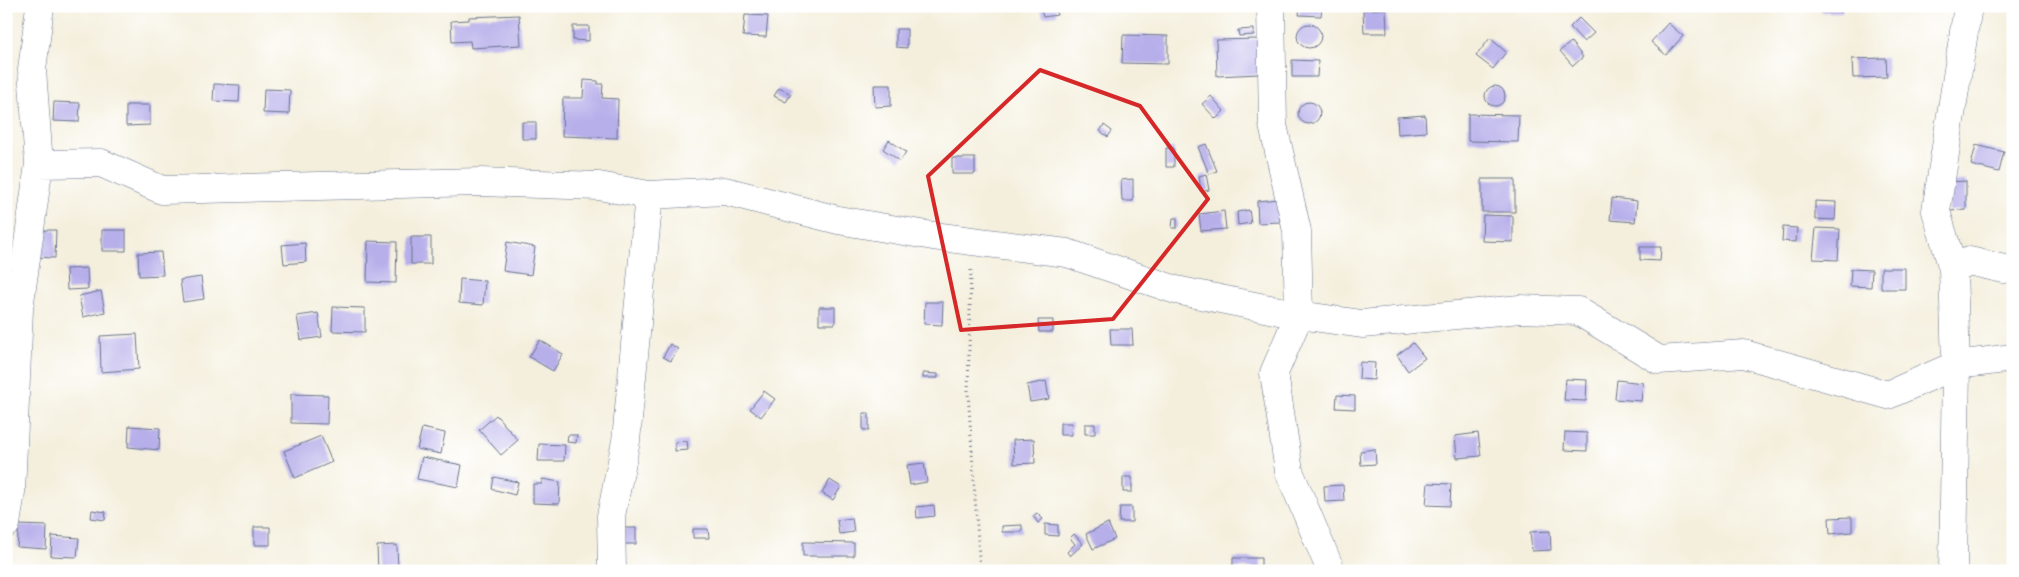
<svg xmlns="http://www.w3.org/2000/svg" width="2019" height="577" font-family="Kalam,sans-serif">
	<style>
		.building { fill: #b7afea }
		.lines { fill: none; stroke-linecap: round; stroke-linejoin: round }
		.minor-casing { stroke: #67728a; stroke-width: 29 }
		.path { stroke: #67728a; stroke-width: 3; stroke-dasharray: 1 4; stroke-linecap: butt }
		.minor { stroke: #fff; stroke-width: 28 }
		.marked { fill: none; stroke: #d62828; stroke-width: 4; stroke-linejoin: round }
	</style>
	<rect width="100%" height="100%" fill="#fff"/>
	<filter id="ink" filterUnits="userSpaceOnUse"><feTurbulence type="fractalNoise" baseFrequency=".02" numOctaves="2"/><feDisplacementMap in="SourceGraphic" scale="10" xChannelSelector="R" yChannelSelector="G"/><feConvolveMatrix kernelMatrix="1 2 1 2 8 2 1 2 1" color-interpolation-filters="sRGB"/></filter>
	<filter id="wash" filterUnits="userSpaceOnUse"><feTurbulence type="fractalNoise" baseFrequency=".0096" numOctaves="4" result="noise"/><feDisplacementMap in="SourceGraphic" scale="20" xChannelSelector="R" yChannelSelector="G"/><feGaussianBlur stdDeviation="1.12" result="paint"/><feColorMatrix in="noise" values="0 0 0 0 0 0 0 0 0 0 0 0 0 0 0 0 0 1.4 0 .05"/><feComposite in="paint" operator="in"/></filter>
	<g filter="url(#wash)">
		<rect width="100%" height="100%" fill="#f4efdd"/>
		<g id="blocks">
			<path class="building" d="M940,6H958V9H940Z
				M1300,6H1322L1321,16L1299,15Z
				M1821,6H1842V12H1821Z
				M1056,7L1057,15L1043,17L1041,10Z
				M1386,9L1387,33H1364L1363,10Z
				M519,15L521,45L471,48L470,41L452,42L451,21L469,20V17Z
				M745,15L768,16L766,37L743,36Z
				M1579,18L1594,33L1584,42L1570,27Z
				M1668,23L1683,36L1666,55L1651,42Z
				M1297 36a12 12 0 1 1 24 0a12 12 0 1 1-24 0Z
				M573,26H589V41L573,40Z
				M896,29H907V48L896,47Z
				M1254,29V35L1239,36L1238,30Z
				M1123,35L1168,36V64L1122,63Z
				M1490,38L1506,52L1493,69L1476,56Z
				M1258,39L1259,74L1217,76L1216,40Z
				M1571,42L1583,57L1573,66L1560,51Z
				M1886,58L1887,77L1853,78L1852,59Z
				M1292,60L1318,61L1317,77H1292Z
				M584,80L598,81V84H603L602,98L618,99L617,138L562,136L563,98H583Z
				M214,84L240,85L239,102L213,101Z
				M874,85H891V106L875,107Z
				M1485 96a10 10 0 1 1 20 0a10 10 0 1 1-20 0Z
				M779,88L791,94L786,102L774,96Z
				M264,89L290,90L289,114L263,113Z
				M1211,96L1224,111L1216,119L1202,104Z
				M54,102L80,103L79,122L53,121Z
				M1298 113a11 11 0 1 1 22 0a11 11 0 1 1-22 0Z
				M126,105H150V125L126,126Z
				M1468,114L1519,115L1518,142L1468,141Z
				M1425,115L1426,132L1398,134L1397,117Z
				M522,122H536V139H522Z
				M1104,125L1112,131L1108,137L1100,131Z
				M889,140L906,152L900,161L883,149Z
				M1206,144L1217,171L1209,174L1198,147Z
				M1976,145L2004,152L1999,172L1971,165Z
				M1166,148H1174V167H1166Z
				M952,158H975V174H952Z
				M1206,174L1209,190L1201,192L1199,176Z
				M1133,179V201H1122L1121,180Z
				M1482,179H1515V212H1482Z
				M1966,181V210L1949,211V182Z
				M1612,198L1637,201L1635,222L1610,220Z
				M1279,199L1280,222L1258,223L1257,201Z
				M1815,201L1836,202L1835,220L1815,219Z
				M1249,210L1251,223L1238,225L1237,212Z
				M1224,211L1226,229L1201,231L1199,214Z
				M1483,215L1513,216V242L1482,241Z
				M1173,218H1177V228H1172Z
				M1783,227L1797,228L1796,242L1782,241Z
				M1816,228L1840,229L1838,260L1813,259Z
				M33,230H56L55,258L33,257Z
				M102,230H126V251H102Z
				M411,237H431V264H411Z
				M368,241L397,242L396,283L367,282Z
				M507,242L535,247L531,275L503,271Z
				M305,243L306,262L284,264L282,245Z
				M1640,247H1661L1660,261L1640,260Z
				M161,252L163,275L139,276L138,253Z
				M87,268L88,289L67,290L66,269Z
				M1881,268H1905V289H1881Z
				M1851,269L1872,270L1871,287L1850,286Z
				M201,277L204,299L183,302L180,280Z
				M460,279L485,281L483,305L459,303Z
				M101,291L105,312L83,317L79,296Z
				M925,302H943L942,325L924,324Z
				M333,307L365,308V332L332,331Z
				M819,307H835V324H819Z
				M318,313L322,337L301,340L297,316Z
				M1038,320H1053V332H1039Z
				M1110,329H1132L1133,345H1111Z
				M137,334L139,369L101,372L100,336Z
				M540,340L563,354L553,371L529,357Z
				M1413,343L1425,358L1408,371L1397,355Z
				M670,344L678,349L671,361L663,357Z
				M1360,362L1375,363L1374,380L1359,379Z
				M923,373L938,374V378H923Z
				M1566,379L1587,380L1586,401L1564,400Z
				M1617,380L1643,383L1641,401L1615,399Z
				M1046,381L1049,399L1030,402L1027,385Z
				M764,391L775,399L761,417L750,409Z
				M291,394L328,395L327,424L291,423Z
				M1337,395L1355,396V409L1336,408Z
				M863,413H869V430H863Z
				M496,415L518,440L501,455L479,430Z
				M1060,423H1072L1071,435H1060Z
				M1085,424H1095V434H1085Z
				M129,426L160,428L159,450L128,447Z
				M422,428L445,433L441,454L417,449Z
				M1565,432L1587,433V451L1564,450Z
				M1478,433L1481,456L1457,458L1455,436Z
				M568,435H577L576,443L567,442Z
				M321,436L332,462L295,478L284,451Z
				M1034,439L1035,463L1014,464L1013,440Z
				M687,441L688,450L675,451V442Z
				M539,444L565,445L564,461H538Z
				M1375,449L1376,464L1361,465L1360,451Z
				M422,457L462,465L458,487L417,479Z
				M924,463L927,482L910,485L907,465Z
				M494,477L518,482L515,495L492,489Z
				M1123,477H1132V492H1123Z
				M542,479L560,482L559,504L533,503V484H542Z
				M830,480L841,487L833,500L822,493Z
				M1428,483L1451,484L1450,506L1426,505Z
				M1343,485L1344,501L1325,502L1324,486Z
				M934,505L935,516L917,518L916,507Z
				M1120,507H1132V522H1119Z
				M92,510L106,512L105,520L91,518Z
				M1037,513L1043,519L1038,523L1033,516Z
				M1852,517V532L1830,534L1829,518Z
				M852,518L854,532L839,534L837,520Z
				M1108,523L1115,539L1093,549L1086,534Z
				M1045,524L1058,525V536L1045,535Z
				M19,525L47,526L46,549L17,547Z
				M1022,525V532H1002V526Z
				M254,527H270V545H254Z
				M623,528H636V544H623Z
				M693,529H708L709,538H693Z
				M1550,531L1551,550L1532,551L1530,532Z
				M1074,534L1083,544L1070,556L1067,552L1075,544L1070,538Z
				M52,536L79,538L77,557L51,556Z
				M803,542L854,543V556H803Z
				M397,545L398,570L378,571L377,546Z
				M1233,558H1261V568H1233Z"/>
		</g>
	</g>
	<g filter="url(#ink)">
		<use href="#blocks" fill-opacity="0" stroke="#67728a" stroke-width="1"/>
		<g class="lines">
			<defs>
				<path id="minor" d="M1271,6L1273,125L1297,231L1299,315L1274,373L1289,471L1331,571
					M39,164L101,163L162,190L480,182L599,186L649,195L725,191L838,220L933,236L1067,253L1176,290L1299,315L1362,324L1520,309L1578,311L1659,360L1744,354L1888,395L1956,365L2013,358
					M1953,269L1969,261L2004,269L2013,268
					M6,524L11,492L19,309L39,164L32,70L40,6
					M612,571L611,516L626,441L649,195
					M1953,571L1956,365L1953,269L1936,211L1968,6"/>
			</defs>
			<use href="#minor" class="minor-casing"/>
			<path class="path" d="M971,270L968,392L980,571"/>
			<use href="#minor" class="minor"/>
		</g>
	</g>
	<path class="marked" d="M1040,70L1140,106L1208,199L1113,319L961,330L928,176Z"/>
	<rect width="2019" height="577" fill="none" stroke="#fff" stroke-width="25"/>
</svg>
